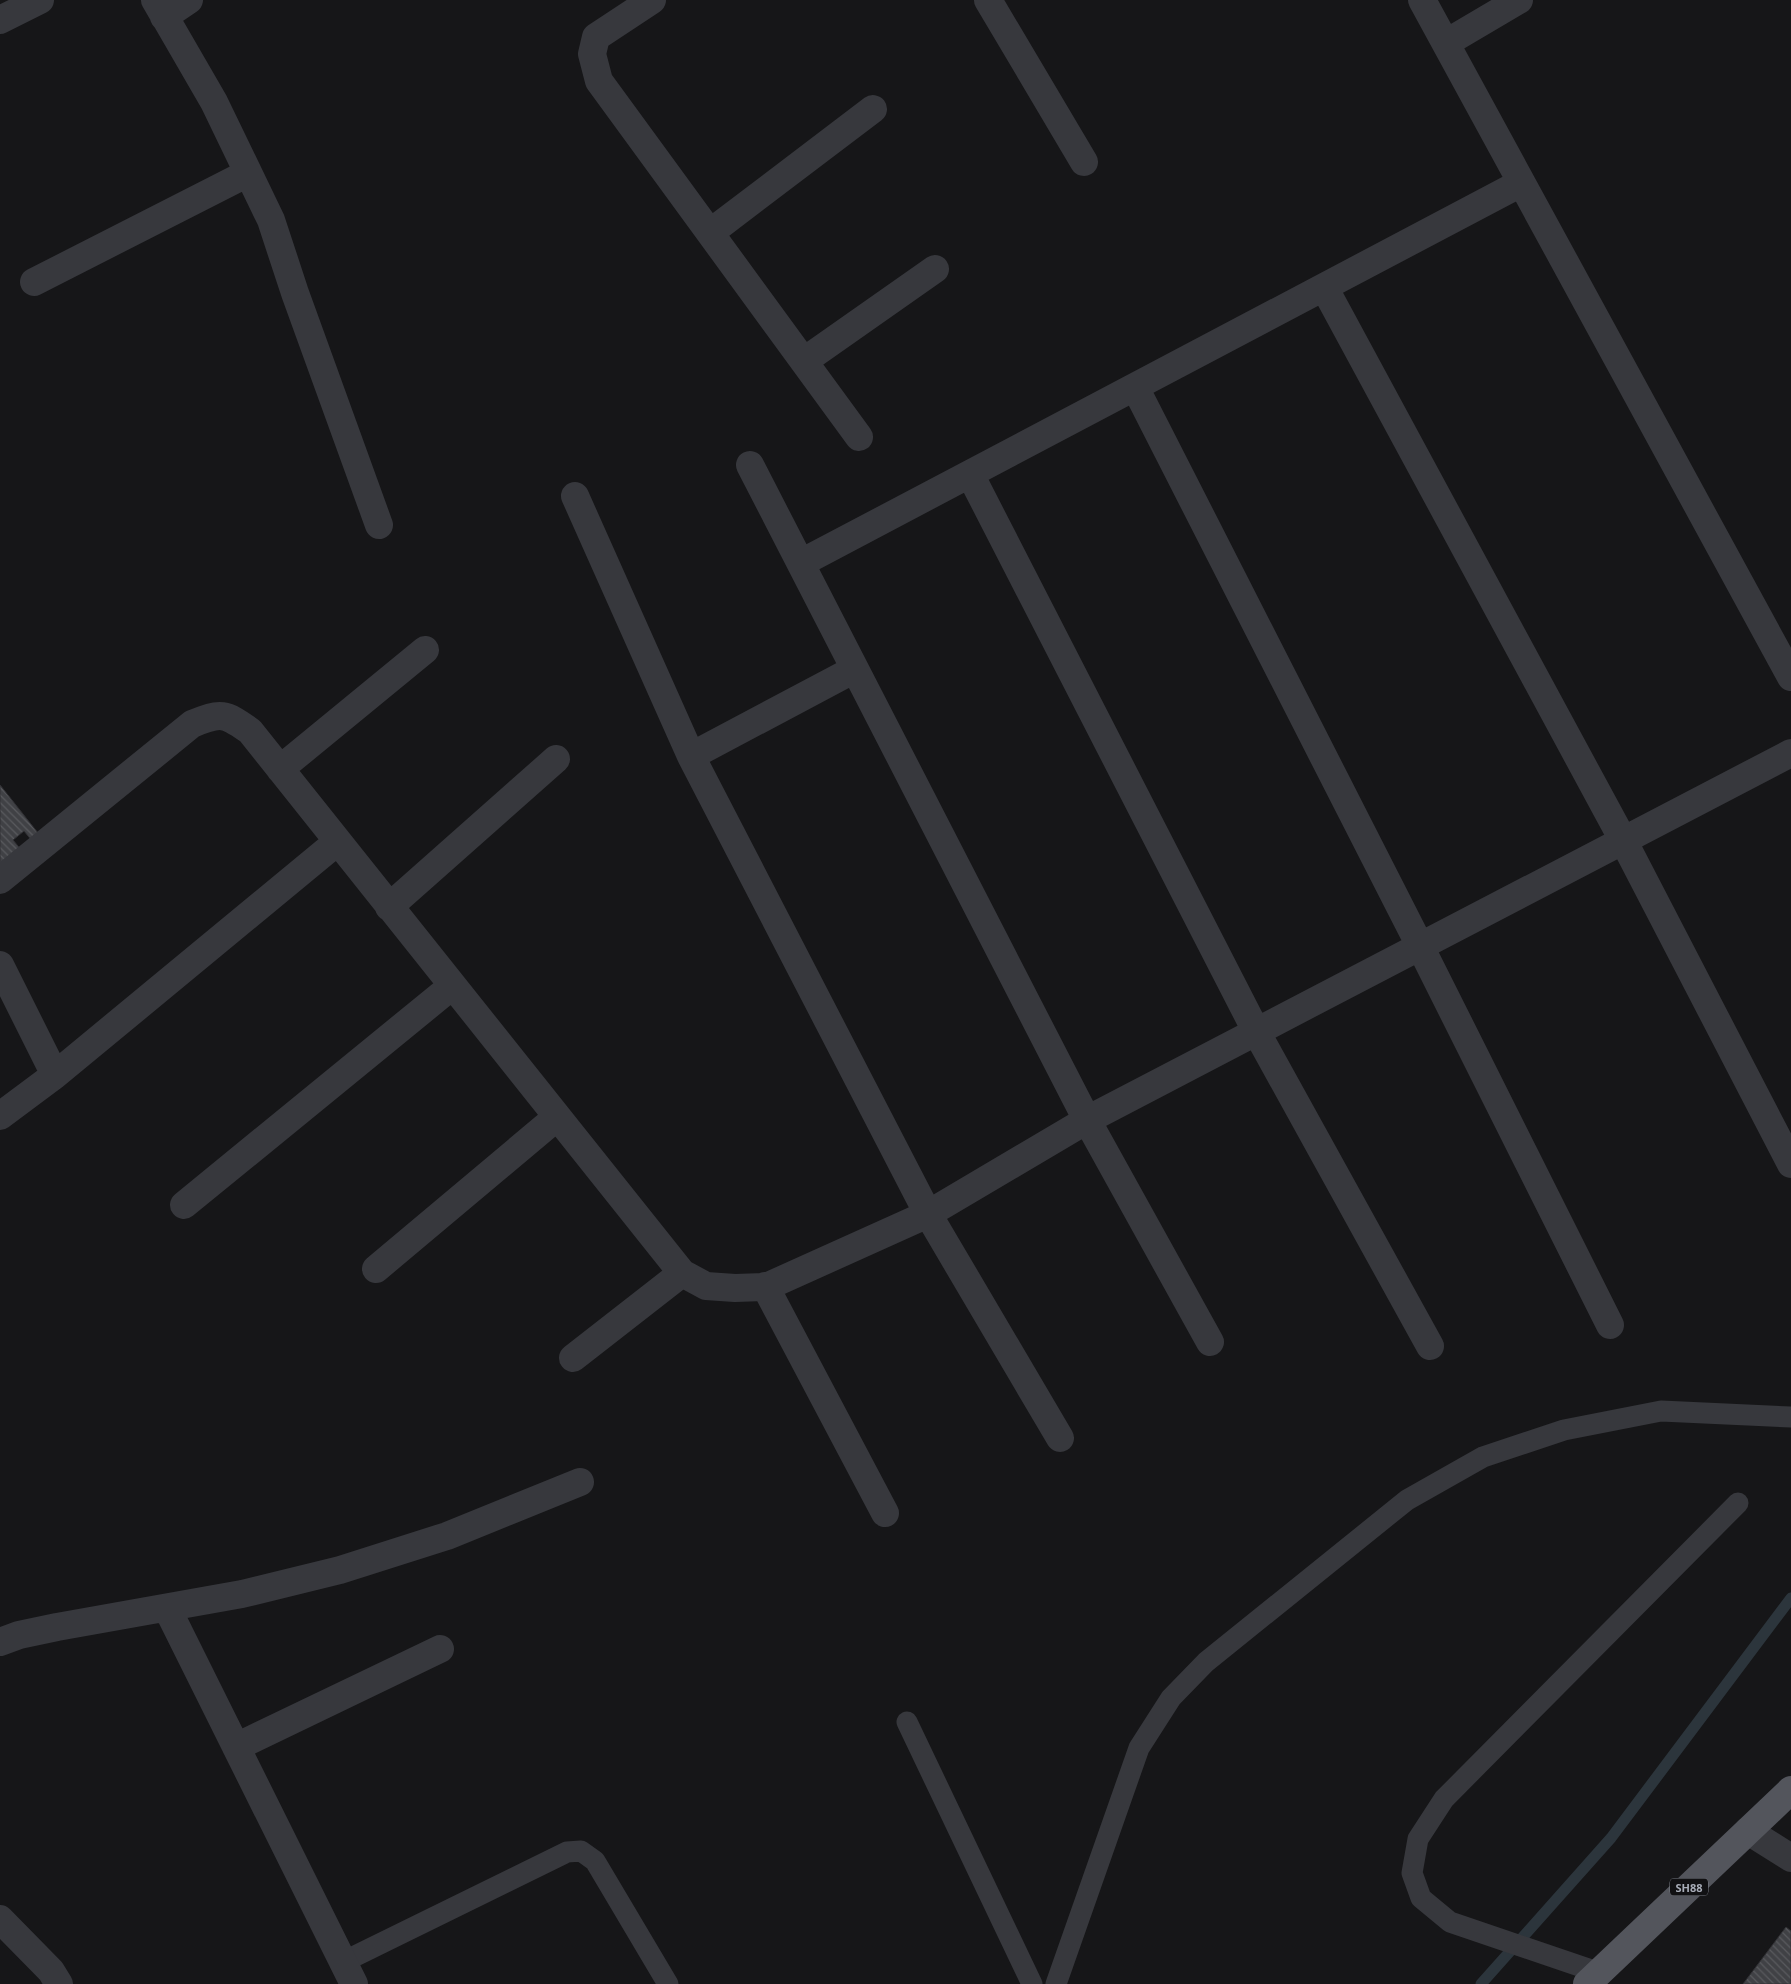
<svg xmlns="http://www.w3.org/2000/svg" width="1791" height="1984" font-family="'Noto Sans',sans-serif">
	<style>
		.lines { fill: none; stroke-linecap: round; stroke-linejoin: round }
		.stream { stroke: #2c353c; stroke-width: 11 }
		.building { fill: url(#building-back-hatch); stroke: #303034 }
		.service { stroke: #37383d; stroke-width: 21 }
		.minor { stroke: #37383d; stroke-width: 28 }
		.primary { stroke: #53555c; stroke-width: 28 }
		.labels { text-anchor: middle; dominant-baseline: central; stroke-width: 4; stroke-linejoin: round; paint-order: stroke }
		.shield { fill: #111113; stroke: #7b7e86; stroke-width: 1 }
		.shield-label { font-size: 11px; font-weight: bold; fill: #a8adb8 }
	</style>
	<defs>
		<pattern id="building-back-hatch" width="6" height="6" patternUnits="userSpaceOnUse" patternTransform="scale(1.25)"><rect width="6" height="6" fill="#404145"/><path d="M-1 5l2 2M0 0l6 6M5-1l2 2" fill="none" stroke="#595a5e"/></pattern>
	</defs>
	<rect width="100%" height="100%" fill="#161618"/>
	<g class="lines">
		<path class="stream" d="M1481,1984L1611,1838L1791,1598"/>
	</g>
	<path class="building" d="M0,785L42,838L33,842L24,831L13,840L22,851L0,865Z
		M1786,1927L1791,1931V1984H1743Z"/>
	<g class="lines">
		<path class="service" d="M907,1722L1032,1984
			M343,1962L567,1852L581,1851L595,1861L668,1984
			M1600,1973L1450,1922L1421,1898L1412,1873L1418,1839L1444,1799L1738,1503
			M1056,1984L1139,1748L1171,1698L1206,1662L1407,1500L1483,1457L1564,1430L1661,1411L1791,1417"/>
		<path class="minor" d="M155,0L214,102L271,220L295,293L379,525
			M652,0L596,37L592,54L599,81L859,437
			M988,0L1084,162
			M1422,0L1791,677
			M164,17L189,0
			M0,20L40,0
			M1446,43L1519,0
			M711,232L873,109
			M34,282L248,173
			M1324,287L1623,840L1791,1164
			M804,361L935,269
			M1135,387L1420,946L1610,1325
			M750,465L1087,1120L1210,1342
			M970,474L1256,1031L1430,1346
			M575,496L691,756L928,1214L1060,1438
			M801,563L1521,183
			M691,756L855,669
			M280,769L425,650
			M0,880L192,724C221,712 225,713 250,731L682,1273L706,1286L735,1288L766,1287L928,1214L1087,1120L1791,753
			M389,907L556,759
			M0,965L55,1075
			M0,1116L55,1075L337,842
			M184,1205L452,986
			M376,1269L557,1117
			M765,1286L885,1513
			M573,1358L682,1273
			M167,1608L354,1984
			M0,1642L19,1635L57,1627L242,1594L340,1570L447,1536L580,1482
			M236,1747L440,1649
			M1748,1831L1791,1858
			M0,1919L51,1971L59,1984"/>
		<path class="primary" d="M1587,1984L1791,1790"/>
	</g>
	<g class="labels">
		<rect class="shield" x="1670" y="1878.5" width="38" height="17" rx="4"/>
		<g class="shield-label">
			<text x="1689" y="1887">SH88</text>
		</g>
	</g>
</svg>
